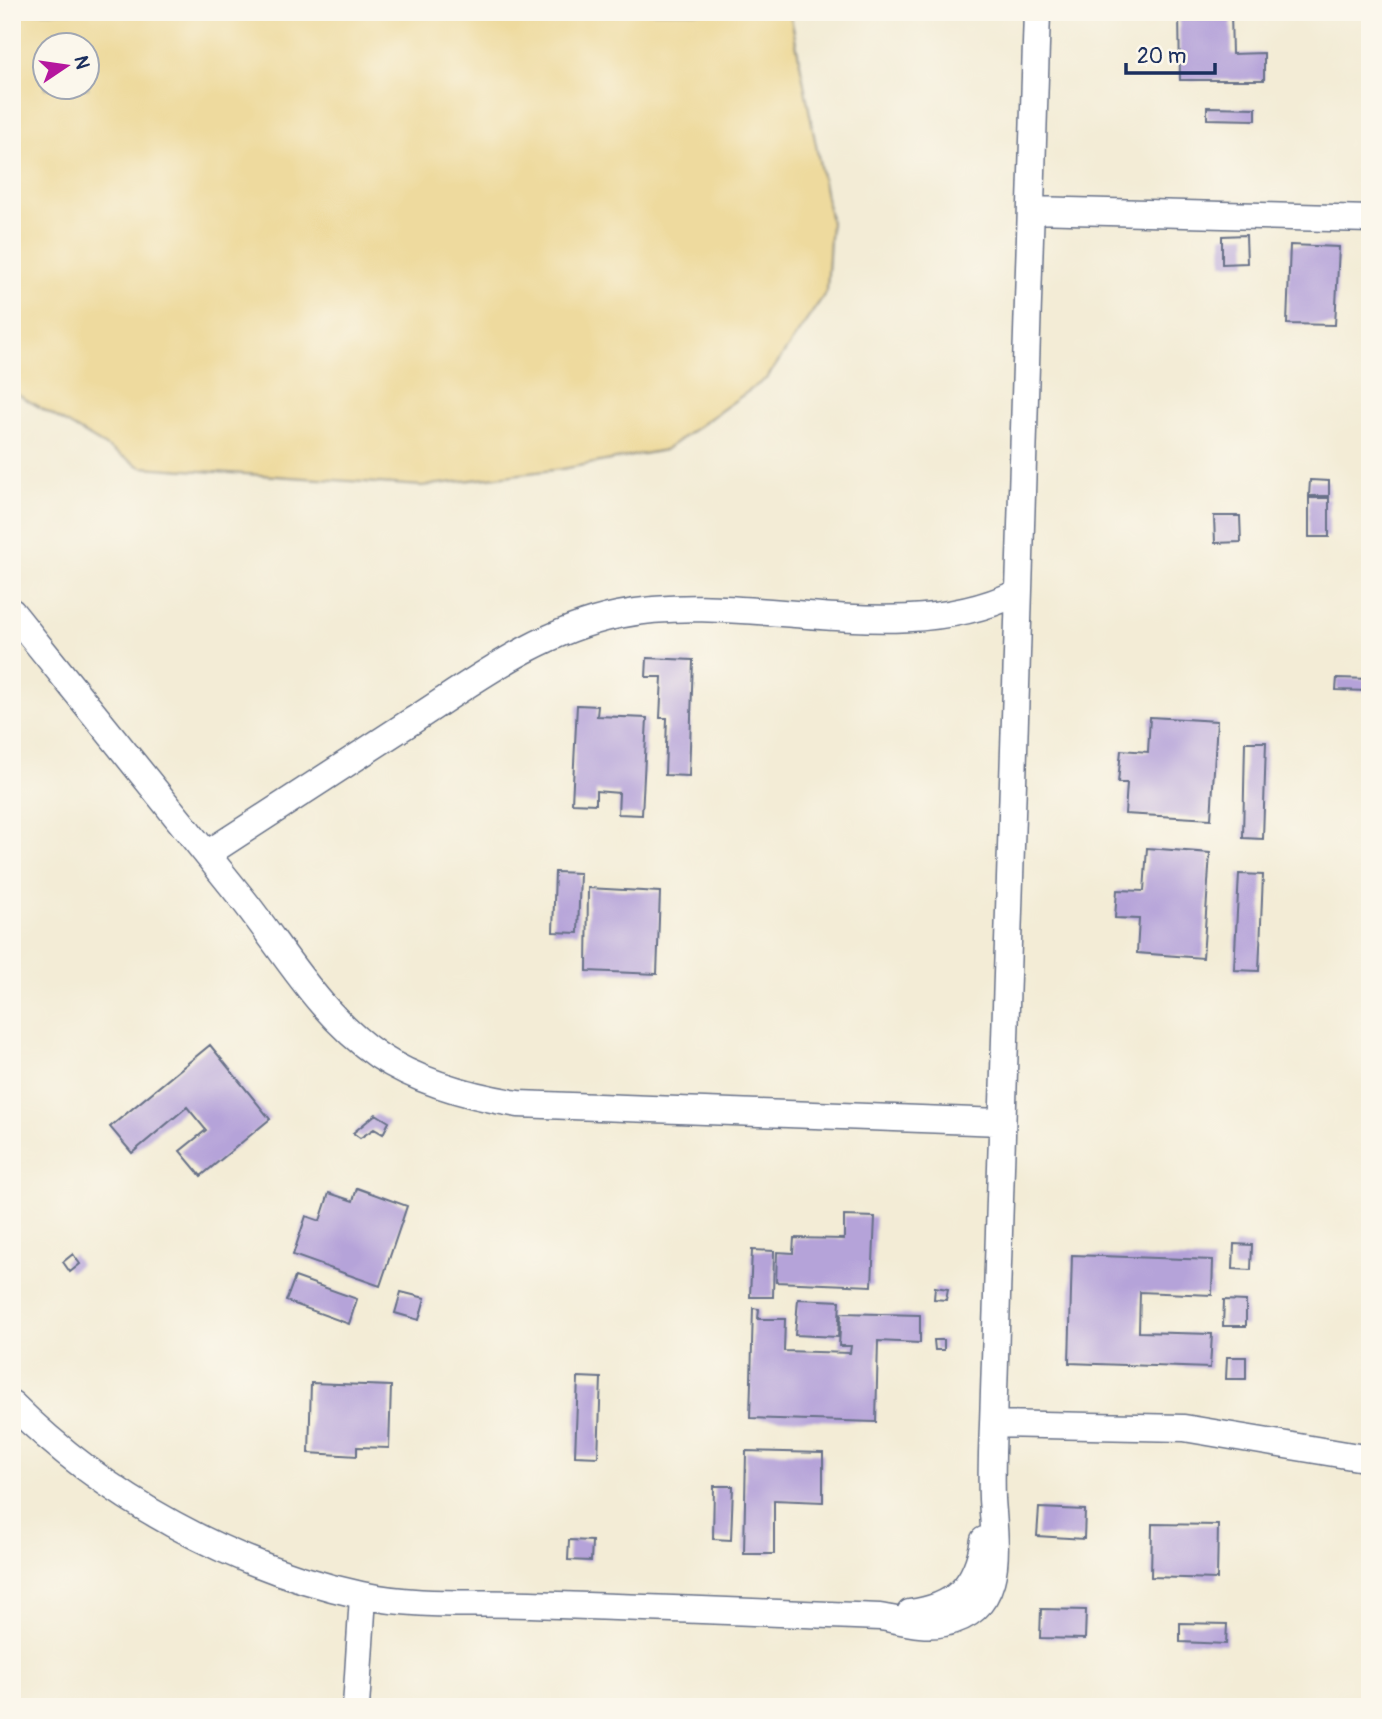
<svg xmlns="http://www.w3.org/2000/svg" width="1382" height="1719" font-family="Pangolin,sans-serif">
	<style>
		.sand { fill: #eeda9e; stroke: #84847e; stroke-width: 2; fill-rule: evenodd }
		.building { fill: #b5a3d9 }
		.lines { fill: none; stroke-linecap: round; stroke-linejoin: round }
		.street-casing { stroke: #677188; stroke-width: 29 }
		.street { stroke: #fff; stroke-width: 26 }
	</style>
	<rect width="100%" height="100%" fill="#fbf7ec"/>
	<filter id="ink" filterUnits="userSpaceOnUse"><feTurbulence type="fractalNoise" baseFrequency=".0143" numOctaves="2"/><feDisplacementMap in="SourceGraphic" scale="14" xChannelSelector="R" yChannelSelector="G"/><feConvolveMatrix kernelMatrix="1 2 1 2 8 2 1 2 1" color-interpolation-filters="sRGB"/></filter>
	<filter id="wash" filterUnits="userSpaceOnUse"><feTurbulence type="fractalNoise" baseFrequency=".00686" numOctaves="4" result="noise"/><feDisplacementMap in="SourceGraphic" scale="28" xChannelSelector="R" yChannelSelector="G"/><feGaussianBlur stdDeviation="1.57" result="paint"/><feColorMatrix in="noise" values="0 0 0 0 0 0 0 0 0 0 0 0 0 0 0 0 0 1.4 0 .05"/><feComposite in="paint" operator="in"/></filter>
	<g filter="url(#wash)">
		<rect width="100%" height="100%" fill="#f3ecd6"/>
		<path class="sand" d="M12,12H790L831,222L827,291L767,378L665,450L562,469L422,486L141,467L12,391ZM46,46H88V88H46Z"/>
		<g id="blocks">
			<path class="building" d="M1179,12H1231L1232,54L1264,53V80H1180Z
				M1207,107L1256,108V120L1207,119Z
				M1246,235L1247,263L1222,264V236Z
				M1290,245L1339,247L1335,325L1287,324Z
				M1310,480L1329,481V496H1309Z
				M1309,498H1329V537H1309Z
				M1214,516H1240L1241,542L1215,543Z
				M647,658L693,660L689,776L665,775L667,718H660L662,677H646Z
				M1337,678L1370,679V691L1336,690Z
				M577,705L598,706L597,716L647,718L642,815L618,814L619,793L596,791V804L572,803Z
				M1150,717L1217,721L1211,819L1125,814L1127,783H1118L1121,750L1148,752Z
				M1245,742H1266L1263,839L1243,838Z
				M1147,848L1210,853L1203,958L1137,953L1139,919L1115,918L1117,890L1144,891Z
				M555,872L580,873L578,933L553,932Z
				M1239,874L1263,875L1259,971L1234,970Z
				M588,888L660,892L657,974L587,971Z
				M210,1045L270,1119L201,1176L180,1151L206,1130L187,1107L132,1153L110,1127Z
				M376,1114L389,1122L383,1134L374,1129L360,1138L353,1133Z
				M357,1188L407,1206L380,1286L293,1255L306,1216L320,1221L329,1193L353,1201Z
				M844,1216L875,1217L872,1286L776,1282L777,1252L793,1253L794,1238L844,1239Z
				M1234,1244L1252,1245L1251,1270L1233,1269Z
				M752,1250L774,1251L773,1297H750Z
				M73,1254L80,1264L70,1272L63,1262Z
				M1072,1255L1213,1260L1212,1295L1140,1292L1139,1332L1212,1334L1210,1368L1069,1363Z
				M295,1277L357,1299L349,1324L286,1301Z
				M935,1287L948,1289L946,1300L934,1299Z
				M401,1292L425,1298L419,1320L395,1313Z
				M798,1299L840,1301L838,1337L795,1335Z
				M1224,1300L1246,1301V1326H1223Z
				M753,1308L759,1309L758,1319H785L784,1351L850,1353L851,1346H839L841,1313L920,1315V1343L878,1341L876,1422L750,1418Z
				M934,1340H944V1350H935Z
				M1227,1357H1246V1379H1226Z
				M578,1377L601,1378L598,1457L575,1456Z
				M311,1383L391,1386L389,1448L357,1447V1456L309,1453Z
				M746,1451L823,1453V1502L774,1500V1554H744Z
				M714,1486H733L731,1540L713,1539Z
				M1039,1508L1085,1510L1084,1539L1037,1536Z
				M1152,1524L1218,1525L1217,1579L1151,1577Z
				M569,1540L592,1541L591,1561L568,1560Z
				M1041,1609L1086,1610L1085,1639L1040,1638Z
				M1180,1623L1227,1624L1226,1644L1180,1642Z"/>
		</g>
	</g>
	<g filter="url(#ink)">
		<use href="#blocks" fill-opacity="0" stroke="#677188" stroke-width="2"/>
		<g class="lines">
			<defs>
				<path id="street" d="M1032,210L1370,219
					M12,612C88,707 165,801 241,897C285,952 319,1015 379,1056C420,1083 470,1096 518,1104L1001,1122
					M207,854C275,810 343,766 412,721C477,679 540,631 618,615C747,589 896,651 1017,593
					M12,1404C106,1498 232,1567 361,1595C417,1607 474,1602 530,1604C647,1608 763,1612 880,1617C900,1620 923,1628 944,1623C1007,1610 995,1547 992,1499C991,1474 992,1449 993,1424L1037,12
					M993,1424L1184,1428L1370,1459
					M910,1613C956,1607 976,1586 984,1540
					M356,1707L363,1596"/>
			</defs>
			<use href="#street" class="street-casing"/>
			<use href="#street" class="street"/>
		</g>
	</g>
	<rect width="1382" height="1719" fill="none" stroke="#fbf7ec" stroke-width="42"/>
	<g transform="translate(66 66) rotate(77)"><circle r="33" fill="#fbf7ec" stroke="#a1a7b3" stroke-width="2"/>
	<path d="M0-5L12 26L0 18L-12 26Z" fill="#b5179e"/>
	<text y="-10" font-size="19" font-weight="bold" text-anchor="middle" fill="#1b2f5e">N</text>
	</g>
	<path d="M1126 63v10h89v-10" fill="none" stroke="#1b2f5e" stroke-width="3.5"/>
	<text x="1137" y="63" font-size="21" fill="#1b2f5e" stroke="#fbf7ec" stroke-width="5" paint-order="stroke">20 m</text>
</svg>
